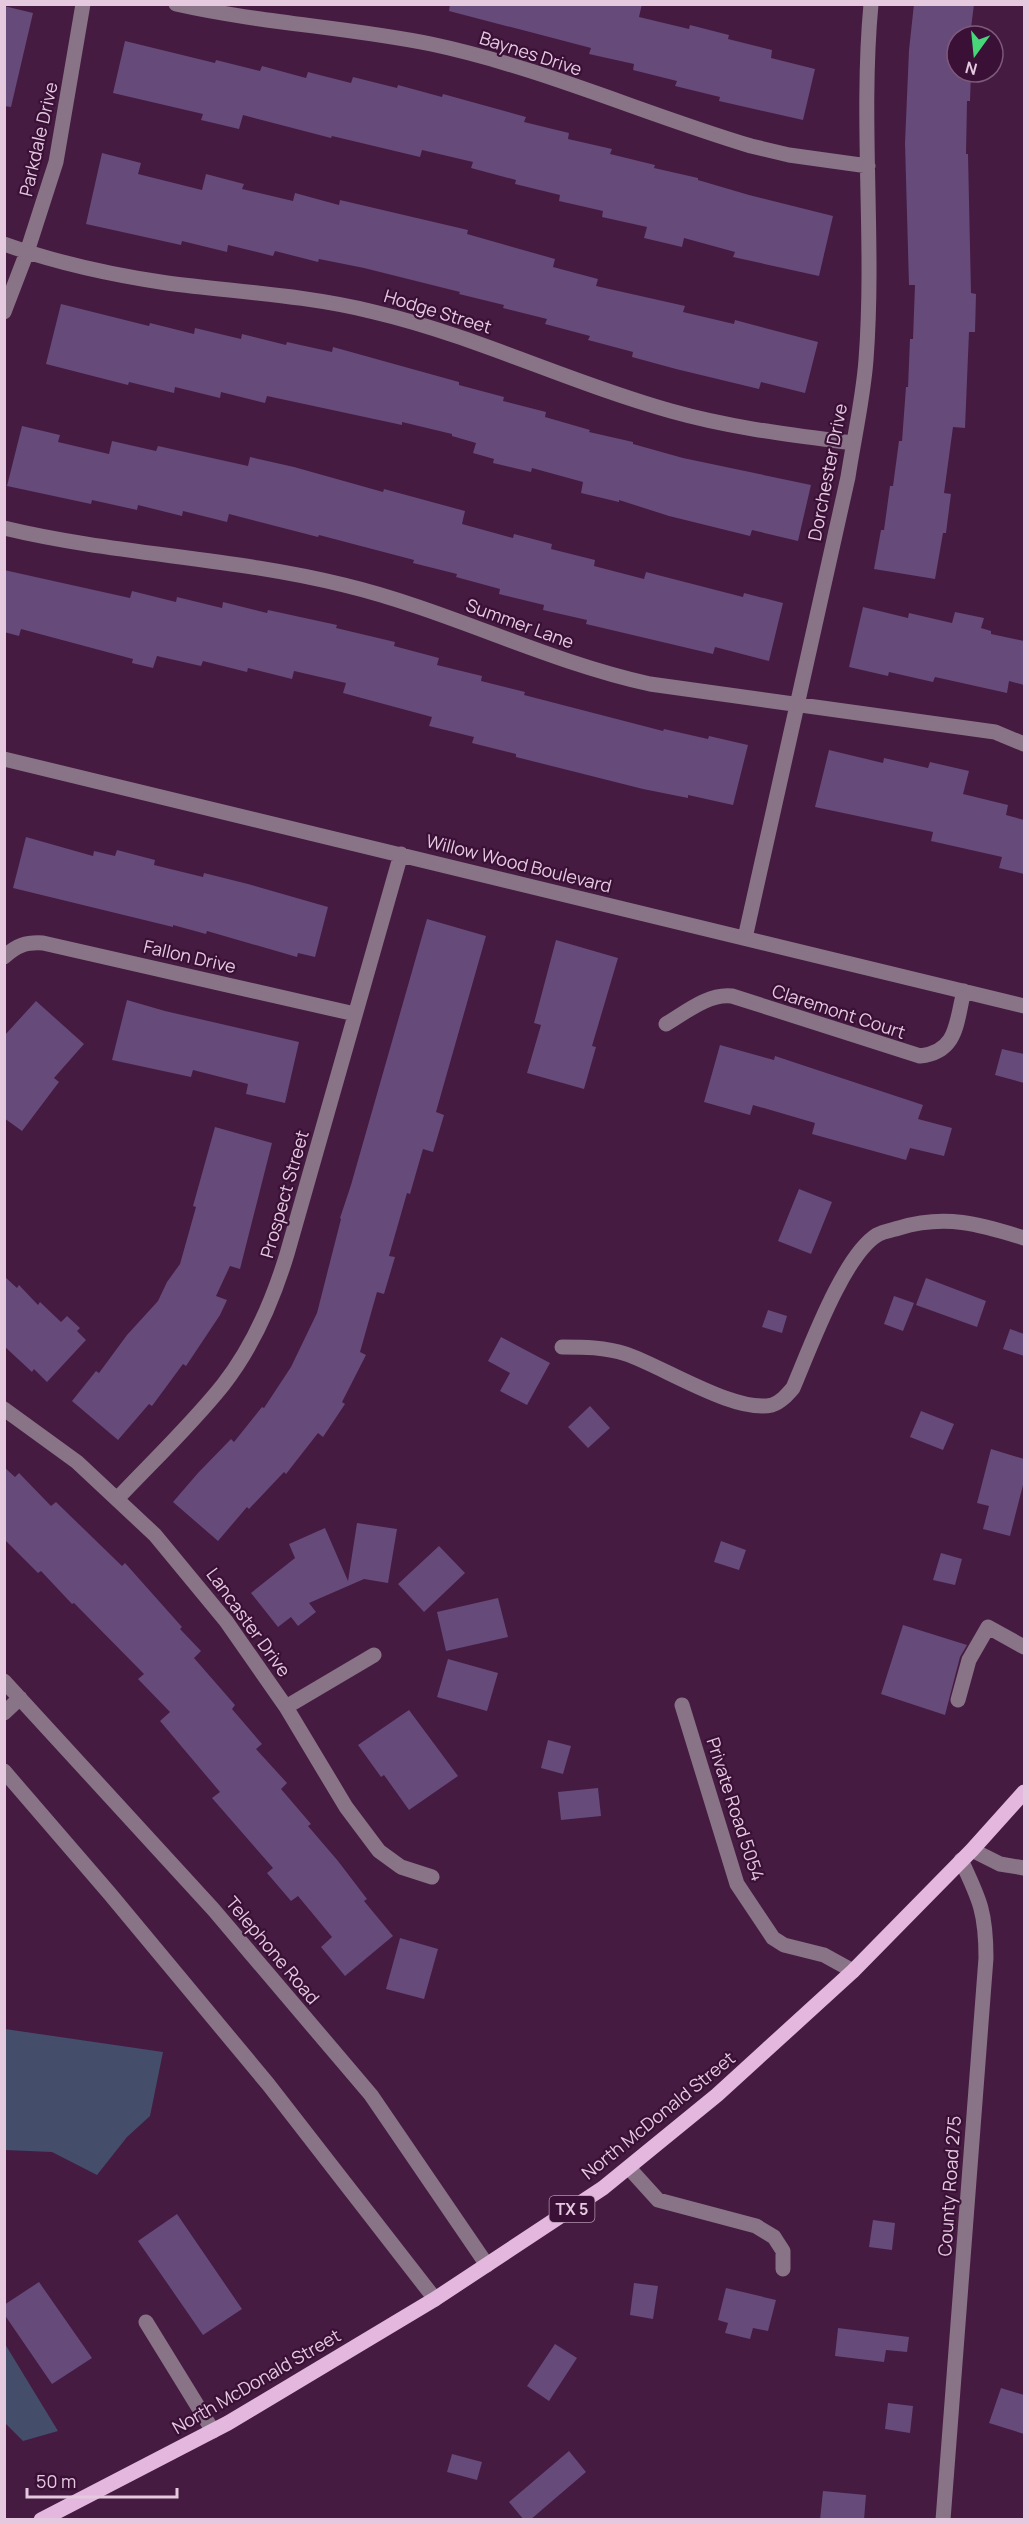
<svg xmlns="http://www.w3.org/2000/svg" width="1029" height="2524" font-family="Manrope,sans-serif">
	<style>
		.green { fill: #444d6a }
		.building { fill: #664a79 }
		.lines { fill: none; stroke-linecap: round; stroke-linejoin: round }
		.minor { stroke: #897386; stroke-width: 15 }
		.major { stroke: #e4b7de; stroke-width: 15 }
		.labels { text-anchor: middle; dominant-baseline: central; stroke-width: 4.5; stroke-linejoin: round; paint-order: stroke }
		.shield { fill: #3a1037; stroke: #b192ad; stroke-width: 1.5 }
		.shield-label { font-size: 16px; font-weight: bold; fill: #e4c9df }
		.street-label { font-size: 18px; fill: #e4c9df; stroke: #3a1037 }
	</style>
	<rect width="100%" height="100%" fill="#451b41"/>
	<path class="green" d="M5,2029L163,2052L150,2116L127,2137L97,2175L52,2152L5,2150Z
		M4,2344H5L58,2431L23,2441L5,2423Z"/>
	<path class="building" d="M450,4H642L639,17L689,29L690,25L729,35L728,39L772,50L771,58L815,69L803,120L719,101L720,97L675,86L677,81L633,70L634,64L589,54L591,48L449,11Z
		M914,4H974L970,36H957V72H971L970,101H967L966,154H968L971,293L976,294L975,332H969L965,428L953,427L944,493L951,494L946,533H943L935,579L874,569L881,530H884L890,486H893L899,441H902L906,387H908L910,339H913L915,285H909L905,143L909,50Z
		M4,6L33,13L11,107L4,106Z
		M125,41L215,63L216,60L260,71L262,66L306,78L308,72L351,83L353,77L397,88L398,85L442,97L443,94L526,117L524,122L569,133L568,139L612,149L610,154L655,165L654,168L698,178V180L749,195L833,216L819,276L733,257L735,252L684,238L682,247L644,238L647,227L602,217L603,211L559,201L560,195L515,184L516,180L471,168L473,162L422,150L420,157L332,136L331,138L243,115L239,129L201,120L203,114L113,93Z
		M102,153L141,163L138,174L202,190L206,174L244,184L242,189L293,201L295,193L339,205L340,200L468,230L467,234L555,259L553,267L598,279L596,286L685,306L683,312L734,324L735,320L818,342L805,393L761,382L759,389L676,369L632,357L633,352L588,340L590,336L545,324L547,319L503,308L504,305L459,294L460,292L364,268L319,259L318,262L275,251L273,256L228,245L227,252L182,241L181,245L86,224Z
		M61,304L149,326L150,323L194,334L195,328L241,339L242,334L286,345L287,342L332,352L333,347L459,382V385L504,397L503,401L546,412L545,417L590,430L589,432L633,442V444L683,458L811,485L798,541L752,530L750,536L669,516L619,500V502L581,493L583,482L532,468L531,472L493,463L494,459L473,453L476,443L452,436V434L402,422V425L267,396L265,403L221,392L220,398L175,387L174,393L129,382L128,385L46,364Z
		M22,426L60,435L58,442L109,454L112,441L156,451L158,446L248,466L250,457L294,467L383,492L384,489L465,511L462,524L513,538L514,534L552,544L551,549L595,560L594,566L644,579L646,572L743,597L744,593L783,603L769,661L715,647L713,654L586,624L587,620L543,610L544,605L499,594L500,589L456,577L457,574L413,563L414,560L319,535L318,537L229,514L227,522L183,511L182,516L138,505L137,510L92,500L91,504L7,486Z
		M4,570L130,598L132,591L176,602L177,597L222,608L223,602L267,613L268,610L337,625L336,628L395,642L394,646L439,658L437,665L482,676L481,681L525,692L524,695L663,731L664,729L708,739L709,736L748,745L733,805L688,795V798L643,789L516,757V754L472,743L474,737L429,726L432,717L343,693L346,683L294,671L292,679L248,668L247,672L203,661L201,666L157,656L153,668L132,663L133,659L21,629L19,636L4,632Z
		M863,607L908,618L909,613L952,623L955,612L984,618L981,628L991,631V634L1024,641V685L1009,681L1007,693L935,677L933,682L889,672L888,676L849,667Z
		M829,750L883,763L884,758L928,768L930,762L969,771L963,794L1008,805L1006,815L1024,820V874L999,868L1002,857L931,841L933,832L815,807Z
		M26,837L93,856L94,851L115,856L117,850L155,860L154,865L203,877L204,873L248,884L328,907L315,957L298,953L297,957L207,931L206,934L173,925V927L13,888Z
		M427,919L486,936L436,1112L444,1115L433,1152L423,1149L410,1194L407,1193L389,1256L395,1257L384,1294L377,1292L360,1352L366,1355L342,1402L345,1404L323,1437L318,1433L286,1474L284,1472L249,1509L247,1507L218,1541L173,1502L198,1473L231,1439L234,1442L262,1407L264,1408L291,1367L317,1313L341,1219L340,1218L351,1185Z
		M556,940L618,958L592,1046L596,1047L584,1089L527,1073L541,1025L534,1023Z
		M127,1000L165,1011L299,1042L285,1103L246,1094L248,1084L193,1070L191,1077L112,1060Z
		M36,1001L84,1044L54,1078L59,1082L22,1131L4,1118V1036Z
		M720,1045L774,1060L775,1056L923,1105L918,1119L952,1128L944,1156L910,1148L906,1160L812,1134L815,1123L753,1105L750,1115L704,1102Z
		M1002,1049L1024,1054V1083L995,1075Z
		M215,1127L272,1143L240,1269L230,1266L216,1296L227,1300L220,1315L186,1366L183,1364L152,1406L149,1404L118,1440L72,1401L96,1371L99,1373L127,1335L158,1301L167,1282L180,1264L196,1207L193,1206Z
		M799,1189L832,1202L811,1254L778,1241Z
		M4,1276L17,1288L19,1285L38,1305L40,1302L61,1322L67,1316L80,1328L77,1331L86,1340L47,1382L34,1369L32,1372L4,1346Z
		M926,1278L986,1301L977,1327L916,1305Z
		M894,1296L914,1303L903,1331L884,1324Z
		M768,1310L787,1316L782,1333L762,1327Z
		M1010,1329L1024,1334V1356L1003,1349Z
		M501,1337L550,1363L527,1405L500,1391L510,1373L488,1361Z
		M590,1406L610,1428L588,1448L568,1427Z
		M921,1411L954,1424L943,1450L910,1437Z
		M991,1449L1024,1459V1481L1010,1536L983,1529L989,1506L977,1503Z
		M4,1467L15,1477L19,1473L51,1506L56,1502L122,1566L125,1563L182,1627L180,1629L201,1651L194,1658L235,1705L232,1709L262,1744L256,1749L287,1783L281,1789L311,1824L308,1826L338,1861L367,1899L364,1901L393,1936L345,1976L321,1947L332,1937L298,1896L291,1901L267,1873L273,1868L212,1798L220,1792L160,1721L170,1712L138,1679L144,1674L74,1603L72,1604L41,1571L38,1573L4,1539Z
		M357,1523L397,1529L388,1583L364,1579L309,1603L316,1612L298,1626L291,1617L278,1627L251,1593L295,1558L289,1544L325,1528L348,1581Z
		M721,1541L746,1550L739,1570L714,1562Z
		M439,1546L465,1573L424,1612L398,1584Z
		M941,1553L962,1559L955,1585L933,1580Z
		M498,1598L508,1637L446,1651L437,1612Z
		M903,1625L967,1645L960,1657L945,1715L881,1694Z
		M448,1659L498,1673L487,1711L437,1697Z
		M409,1710L458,1776L409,1810L384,1775L381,1777L358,1745Z
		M548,1740L571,1746L563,1774L541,1768Z
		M598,1788L601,1816L561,1820L558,1792Z
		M400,1938L438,1949L424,1999L386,1989Z
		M177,2214L242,2309L203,2335L138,2241Z
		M873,2220L895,2223L892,2250L869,2247Z
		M39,2282L92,2358L52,2384L4,2314V2305Z
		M634,2283L658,2286L653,2319L630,2315Z
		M726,2288L776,2300L768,2331L753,2328L750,2339L725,2333L728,2323L718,2320Z
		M838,2328L909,2337L907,2352L886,2350L884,2362L835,2356Z
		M555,2344L577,2358L549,2401L527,2386Z
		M1001,2388L1024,2395V2434L989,2423Z
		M888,2403L913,2406L910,2433L885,2429Z
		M569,2451L586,2472L530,2520H524L509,2502Z
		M452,2454L482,2462L477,2480L447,2472Z
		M823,2491L866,2495L864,2520H820Z"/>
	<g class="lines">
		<path class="minor" d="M176,4C260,23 347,27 431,44C540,67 644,114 751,146L789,155L868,166
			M4,244C57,263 112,275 167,283C236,292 306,295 374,312C476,336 570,383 671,411C731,428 792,435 853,443
			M4,312L27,252L56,162L83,4
			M4,528C116,555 232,557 344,585C448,610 545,661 650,684L995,732L1024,744
			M4,759L1024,1006
			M745,938L848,477C854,438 863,399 866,360C875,242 860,122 871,4
			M4,957C17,945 26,942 43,943L355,1014
			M666,1024C686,1012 709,993 732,996L920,1056C958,1052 956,1022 964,991
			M562,1347C583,1347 605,1347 626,1354C662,1366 736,1414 772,1405C781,1402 787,1395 793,1388C809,1351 843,1256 877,1235C882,1232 892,1230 899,1228C945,1214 980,1224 1024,1238
			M4,1409L77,1462L155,1535L226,1621L286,1707L346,1807L379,1851L401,1867L432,1877
			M117,1499C152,1462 191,1425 223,1385C252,1348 273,1300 287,1254L401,854
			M4,1681L213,1909L371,2095L487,2265
			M958,1700L969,1660L988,1627L1024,1647
			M682,1705L737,1884L773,1938L784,1945L824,1955L853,1971
			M286,1707L374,1655
			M4,1713L20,1698
			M4,1771L110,1894L268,2084L435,2299
			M972,1850L1000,1864L1024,1868
			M629,2168L658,2200L756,2226L774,2237L783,2251V2269
			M146,2322L213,2431
			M943,2520L986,1958C986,1913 980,1900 961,1860"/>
		<path class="major" d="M41,2520L228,2423L435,2299L603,2188L717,2095L853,1971L972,1850L1024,1792"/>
	</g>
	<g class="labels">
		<rect class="shield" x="549.5" y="2196" width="45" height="26" rx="4.5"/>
		<g class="shield-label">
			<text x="572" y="2209">TX 5</text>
		</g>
		<g class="street-label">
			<text transform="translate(531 53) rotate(18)">Baynes Drive</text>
			<text transform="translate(38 139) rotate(-77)">Parkdale Drive</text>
			<text transform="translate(438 311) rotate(17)">Hodge Street</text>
			<text transform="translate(827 472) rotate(-79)">Dorchester Drive</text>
			<text transform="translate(520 623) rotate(20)">Summer Lane</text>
			<text transform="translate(519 863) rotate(14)">Willow Wood Boulevard</text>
			<text transform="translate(190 956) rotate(13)">Fallon Drive</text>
			<text transform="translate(839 1011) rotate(18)">Claremont Court</text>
			<text transform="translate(284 1194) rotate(-74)">Prospect Street</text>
			<text transform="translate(249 1622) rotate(54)">Lancaster Drive</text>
			<text transform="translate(736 1809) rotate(72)">Private Road 5054</text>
			<text transform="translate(273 1950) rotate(50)">Telephone Road</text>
			<text transform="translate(658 2115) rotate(-39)">North McDonald Street</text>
			<text transform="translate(949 2186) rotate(-86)">County Road 275</text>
			<text transform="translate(256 2381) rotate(-30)">North McDonald Street</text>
		</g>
	</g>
	<rect width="1029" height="2524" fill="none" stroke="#e4c9df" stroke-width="12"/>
	<g transform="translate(975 54) rotate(195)"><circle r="28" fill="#3a1037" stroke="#7e5a7a" stroke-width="1.5"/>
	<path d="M0-4.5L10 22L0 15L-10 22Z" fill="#47d779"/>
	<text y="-9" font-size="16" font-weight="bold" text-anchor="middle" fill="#e4c9df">N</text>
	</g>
	<path d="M27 2488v9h150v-9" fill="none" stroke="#e4c9df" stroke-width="3"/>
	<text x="36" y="2488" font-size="18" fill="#e4c9df" stroke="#3a1037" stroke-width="4.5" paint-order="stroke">50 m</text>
</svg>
